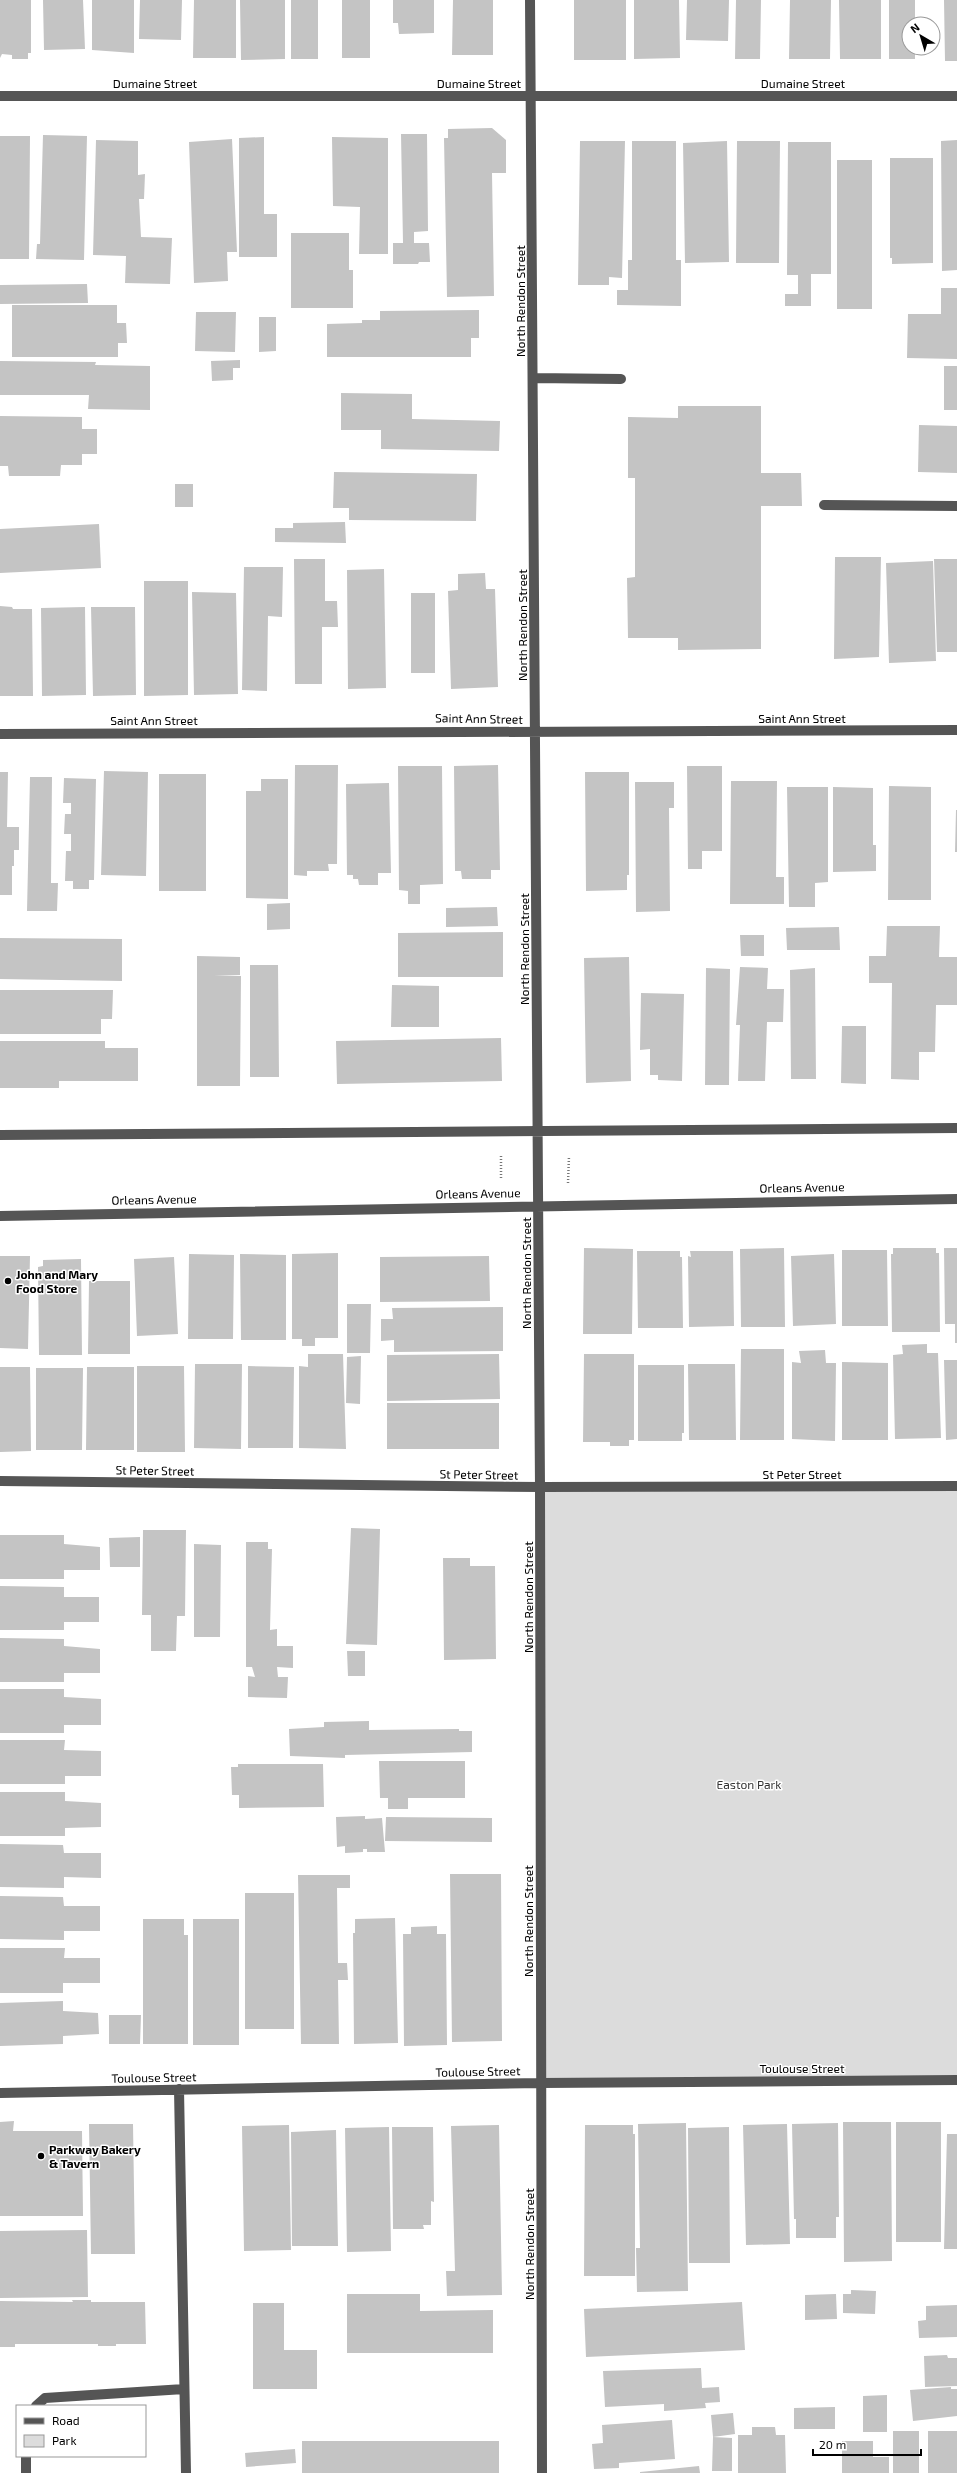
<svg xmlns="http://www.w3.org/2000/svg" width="957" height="2473" font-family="'Exo 2',sans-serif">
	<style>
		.green { fill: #dcdcdc }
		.building { fill: #c4c4c4 }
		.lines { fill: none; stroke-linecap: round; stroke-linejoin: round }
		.path { stroke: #777; stroke-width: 2.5; stroke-dasharray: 1 2; stroke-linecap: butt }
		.minor { stroke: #555; stroke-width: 10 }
		.poi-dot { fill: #000; stroke: #fff; stroke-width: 1.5 }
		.labels { text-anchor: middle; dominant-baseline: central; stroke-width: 3; stroke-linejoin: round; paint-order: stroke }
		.street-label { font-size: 12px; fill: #000; stroke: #fff }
		.poi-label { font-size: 12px; font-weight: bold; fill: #000; stroke: #fff; text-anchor: start }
		.park-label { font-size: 12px; fill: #333; stroke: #fff }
	</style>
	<rect width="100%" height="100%" fill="#fff"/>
	<path class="green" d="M957,1486V2080L541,2083L540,1487Z"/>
	<path class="building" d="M0,0H31V53H28V59H12V55L2,54L0,58Z
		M43,0H83L85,49L44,50Z
		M92,0H134V53L92,50Z
		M140,0H182L181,40L139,39Z
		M194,0H236V58H193Z
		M240,0H285V59L241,60Z
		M291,0H318V59H291Z
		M342,0H370V58H342Z
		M393,0H434V33L399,34L398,23H393Z
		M453,0H493V55H452Z
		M574,0H626V60H574Z
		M634,0H679L680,58L634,59Z
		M687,0H729L728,41L686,40Z
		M736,0H761L760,59H735Z
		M790,0H831L830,59H789Z
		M839,0H881V59H840Z
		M889,0H915V24H909V48H915V59H889Z
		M944,0H957V61H945Z
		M492,128L506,140V173H492L494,296L447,297L444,138H448V129Z
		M401,134H427L428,231L414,232V243H429L430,262H419L418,264H393V243H403Z
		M43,135L87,136L84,260L36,259L37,244H40Z
		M0,136H30L29,259H0Z
		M264,137V214H277V257H239V138Z
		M332,137L388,138V254H359L360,207L333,206Z
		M232,139L237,252H227L228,281L194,283L189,142Z
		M96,140L138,141V175L145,174L144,199H139L141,237L172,238L170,284L125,283L126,256L93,255Z
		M957,140V270L942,271L941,141Z
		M580,141H625L622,278L609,277V285H578Z
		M632,141H676V260H681V306L617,305V290H628V260H632Z
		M727,141L729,262L685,263L683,143Z
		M737,141H780L779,263H736Z
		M788,142H831V274H811V306H785V294H798V275H787Z
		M890,158H933V263L892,264V258H890Z
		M837,160H872V309H837Z
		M291,233H349V270H353V308H291Z
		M87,284L88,303L0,304V285Z
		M941,288H957V359L907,358L908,314H941Z
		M12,305H117V323H126L127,343H118V357H12Z
		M479,310V338H471V357H327V324L362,323V320H380V311Z
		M196,312H236L235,352L195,351Z
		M259,317H276V351L259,352Z
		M240,360V368H233V380L212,381L211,361Z
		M0,361L96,362L95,365L150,366V410L88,409L89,395H0Z
		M944,366H957V410H944Z
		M341,393L412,394V419L500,421L499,451L381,449V430H341Z
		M678,406H761V473H801L802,506H761V649L678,650V638H628L627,578L635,577V478H628V417L678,418Z
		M0,416L82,417V429H97V454H82V465H61L60,476H9L8,466H0Z
		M919,425L957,426V473L918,472Z
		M334,472L477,474L476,521L349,520V508H333Z
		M175,484H193V507H175Z
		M345,522L346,543L275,542V528H293V523Z
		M99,524L101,568L0,573V529Z
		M835,557H881L879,657L834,659Z
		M294,559H325V601H337L338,627H322V684H295Z
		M934,559H957V652H937Z
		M933,561L936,661L889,663L886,563Z
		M244,567H283L282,617L268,616L267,691L242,690Z
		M384,569L386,688L348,689L347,570Z
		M485,573L486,589H495L498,687L451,689L448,591L458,590V574Z
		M144,581H188V695L144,696Z
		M192,592L236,593L238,694L194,695Z
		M411,593H435V673H411Z
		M0,606L12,607L13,609H32L33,696H0Z
		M85,607L86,695L42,696L41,608Z
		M91,607H135L136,695L93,696Z
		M295,765H338L337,864H328L329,871H307V876L294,875Z
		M498,765L500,870H491V879H462L461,871H455L454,766Z
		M398,766H442L443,884L420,885V904H408V891L399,890Z
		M687,766H722V851H702V869H688Z
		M104,771L148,772L146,876L101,875Z
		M0,772H8L7,827H19V850H14V866H12V895H0Z
		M585,772H629V875H627V890L586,891Z
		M159,774H206V891H159Z
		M30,777H52L51,883H58L57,911H27Z
		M64,778L96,779L94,880H89V889H73V881H65L66,851H71V834H64L65,814H71V803H63Z
		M261,779H288V899L246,898V791H261Z
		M731,781H777L776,877H784V904H730Z
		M635,782H674V808H669L670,911L636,912Z
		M389,783L391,873H378V885H359L358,879H353V875H347L346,784Z
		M889,786L931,787V900H888Z
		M787,787H828V882L815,883V907H789Z
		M833,787L873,788V845H876V871L833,872Z
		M956,810H957V852H955Z
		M290,903V929L267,930V904Z
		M497,907L498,926L446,927V908Z
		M887,926H940L939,957H957V1005H936L935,1052H919V1080L891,1079L892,983H869V956H886Z
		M839,927L840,950H787L786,928Z
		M503,932V977H398V933Z
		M740,935H764V956H741Z
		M0,938L122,939V981L0,979Z
		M197,956L240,957V975L214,976H241L240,1086H197Z
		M629,957L631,1081L586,1083L584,958Z
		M250,965H278L279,1077H250Z
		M740,967L768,968L767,989H784L783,1022H767L765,1081H738L740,1025H736Z
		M706,968L730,969L729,1085H705Z
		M815,968L816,1079H791L790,970Z
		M392,985L439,986V1027H391Z
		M0,990H113L112,1019H101V1034H0Z
		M641,993L684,994L682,1081L658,1080V1075H650V1049L640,1050Z
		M842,1026H866V1084L841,1083Z
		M501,1038L502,1081L337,1084L336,1041Z
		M0,1041H105V1048H138V1081H59V1088H0Z
		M584,1248L633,1249L632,1334H583Z
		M784,1248L785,1327H741L740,1249Z
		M893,1248H936V1253H939L940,1332H892L891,1254H893Z
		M944,1248H957V1343H955V1324H945Z
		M842,1250H887L888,1326H842Z
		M637,1251H680V1257H682L683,1328H638Z
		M690,1251H733L734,1326L689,1327L688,1256L691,1257Z
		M338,1253V1338H315V1346H302V1339H292V1254Z
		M189,1254L234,1255L233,1339H188Z
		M240,1254L286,1255V1340H241Z
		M834,1254L836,1324L793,1326L791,1256Z
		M0,1256H30L28,1349L0,1348Z
		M489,1256L490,1301L380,1302V1257Z
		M174,1257L178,1334L137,1336L134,1259Z
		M81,1259L82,1355H39L38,1267L43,1266V1260Z
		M89,1281H130V1354H88Z
		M347,1304H371L370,1353H347Z
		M503,1307V1351L394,1352V1340L381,1341V1319H393L392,1308Z
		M927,1344V1353H938L941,1438L895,1439L893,1355L903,1354L902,1345Z
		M741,1349H784V1440H740Z
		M825,1350L826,1363H836L835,1441L792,1439V1362L801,1363L799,1351Z
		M308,1354H343L346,1449L299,1448V1366L308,1367Z
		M499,1354L500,1399L387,1401V1355Z
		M584,1354H634V1440H629V1446H610V1442H583Z
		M361,1356L360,1404L346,1403L347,1357Z
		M944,1360H957V1439L946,1440Z
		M842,1362L888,1363V1440H842Z
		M195,1364H242L241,1449L194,1448Z
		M688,1364H735L736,1440H689Z
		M638,1365H684V1433H682V1441H638Z
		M137,1366H184L185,1452H137Z
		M248,1366L294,1367L293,1448H248Z
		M0,1367H30L31,1451L0,1452Z
		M87,1367H134V1450H86Z
		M36,1368H83L82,1450H36Z
		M387,1403H499V1449H387Z
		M351,1528L380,1529L377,1645L346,1644Z
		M143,1530H186L185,1616H177L176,1651H151V1615H142Z
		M0,1535H64V1544L100,1547V1570H64V1579H0Z
		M140,1537V1567H110L109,1538Z
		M246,1542H268V1549H272L270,1630L277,1629V1646H293V1668L277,1667L278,1677H288L287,1698L248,1697V1676L255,1677L252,1667H246Z
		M194,1544L221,1545L220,1637H194Z
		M443,1558H470V1566H495L496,1659L444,1660Z
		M0,1586L64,1587V1597H99V1622H64V1630H0Z
		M0,1638L64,1639V1646L100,1649V1673H64V1682H0Z
		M347,1651H365V1676H348Z
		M0,1689H64V1697L101,1699V1725H64V1733H0Z
		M369,1721V1730L459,1729V1731H472V1752L345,1755V1758L290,1756L289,1729L324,1727V1722Z
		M0,1740H65L64,1750L101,1751V1776H65V1784H0Z
		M379,1761H465V1798H408V1809H388V1798H380Z
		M238,1764H323L324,1807L239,1808V1795H232L231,1767H238Z
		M0,1792H65V1801L101,1803V1827L65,1828V1836H0Z
		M365,1816V1819L382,1818L385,1852H367V1849H363V1852L345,1853V1846L337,1847L336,1817Z
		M386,1817L492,1818V1842L385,1841Z
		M0,1844L63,1845L64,1853H101V1878L64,1877V1888L0,1887Z
		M450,1874H501L502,2041L452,2042Z
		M298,1875H350V1888H337L338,1963H347L348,1980H338L339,2044H301Z
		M245,1893H294V2029H245Z
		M0,1896L63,1897L64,1906H100V1931H64V1940L0,1939Z
		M395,1918L398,2043L354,2044L353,1933H355V1919Z
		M143,1919H184V1935H188V2044H143Z
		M193,1919H239V2045H193Z
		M437,1926V1934H446L447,2045L404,2046L403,1934H411V1927Z
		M0,1948H65L64,1958H100V1983H63V1993H0Z
		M63,2001V2011L98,2013L99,2034L63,2036V2044L0,2046V2003Z
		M109,2015H141L140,2044H109Z
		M14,2121L13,2131H82L83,2216H0V2122Z
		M843,2122H891L892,2261L844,2262Z
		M896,2122H941V2242H896Z
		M686,2123L688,2291L637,2292L636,2248H640L638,2124Z
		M838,2123L839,2217H836V2238H796V2219H794L792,2124Z
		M89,2124H133L135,2254H91Z
		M787,2124L790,2244L746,2245L743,2125Z
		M289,2125L291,2250L244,2251L242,2126Z
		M499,2125L502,2295L447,2296L446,2271H455L451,2126Z
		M585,2125H633V2134H635V2276H584Z
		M389,2127L391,2251L347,2252L345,2128Z
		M392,2127H433L434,2202L431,2201V2225H423L424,2229H393Z
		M729,2127L730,2263H689L688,2128Z
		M336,2130L338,2246H292L291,2132Z
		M947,2134H957V2249H944Z
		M87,2230L88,2297L0,2298V2231Z
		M851,2290L876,2291L875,2314L843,2313V2294H851Z
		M347,2294H420V2311L493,2310V2353H347Z
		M836,2294L837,2319L805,2320V2295Z
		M72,2300H91V2302H145L146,2344H116V2346H98V2344H15V2347H0V2301L73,2302Z
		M742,2302L745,2350L586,2357L584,2309Z
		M253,2303H284V2350H317V2389H253Z
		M957,2305V2337L919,2338L918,2321L926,2320V2306Z
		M947,2355L948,2358H957V2386L925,2387L924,2356Z
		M701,2368L702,2388L719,2387L720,2402L705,2403L706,2408L664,2411V2404L605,2407L603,2371Z
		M951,2387V2389H957V2416L913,2421L910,2390Z
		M887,2395V2432H863V2396Z
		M835,2407V2429H794V2408Z
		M733,2413L735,2434L713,2437L711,2415Z
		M672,2420L675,2459L619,2463V2468L594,2469L592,2444L603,2443L602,2425Z
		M752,2427H775L776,2435H785L786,2473H738V2435H752Z
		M893,2431H919V2473H893Z
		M928,2431H957V2473H928Z
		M713,2437L732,2438V2471H712Z
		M302,2441H499V2473H302Z
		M842,2441H873V2457H889V2473H842Z
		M295,2449L296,2463L246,2467L245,2453Z
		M699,2466L700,2473H640V2472Z"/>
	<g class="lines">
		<path class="path" d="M501,1156V1180
			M568,1183L569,1156"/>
		<path class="minor" d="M530,0L540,1487L542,2473
			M0,96H957
			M533,378L621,379
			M824,505L957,506
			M0,734L957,730
			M0,1135L957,1128
			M0,1216L957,1199
			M0,1481L540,1487L957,1486
			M179,2089L186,2473
			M0,2093L541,2083L957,2080
			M36,2406L45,2398L184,2389
			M26,2456V2473"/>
	</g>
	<g class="poi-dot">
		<circle cx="8" cy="1281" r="4"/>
		<circle cx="41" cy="2156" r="4"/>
	</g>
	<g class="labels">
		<g class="street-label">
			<text x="155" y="83">Dumaine Street</text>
			<text x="479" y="83">Dumaine Street</text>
			<text x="803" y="83">Dumaine Street</text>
			<text transform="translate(520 301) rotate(-90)">North Rendon Street</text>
			<text transform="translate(522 625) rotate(-90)">North Rendon Street</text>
			<text transform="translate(479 718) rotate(1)">Saint Ann Street</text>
			<text x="802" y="718">Saint Ann Street</text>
			<text x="154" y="720">Saint Ann Street</text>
			<text transform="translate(524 949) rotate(-90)">North Rendon Street</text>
			<text transform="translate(802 1187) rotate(-1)">Orleans Avenue</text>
			<text transform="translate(478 1193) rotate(-1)">Orleans Avenue</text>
			<text transform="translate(154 1199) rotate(-1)">Orleans Avenue</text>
			<text transform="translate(526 1273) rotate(-90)">North Rendon Street</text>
			<text transform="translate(155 1470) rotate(1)">St Peter Street</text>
			<text transform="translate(479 1474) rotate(1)">St Peter Street</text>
			<text x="802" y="1474">St Peter Street</text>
			<text transform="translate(528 1597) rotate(-90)">North Rendon Street</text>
			<text transform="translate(528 1921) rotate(-90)">North Rendon Street</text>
			<text x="802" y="2068">Toulouse Street</text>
			<text transform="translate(478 2071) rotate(-1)">Toulouse Street</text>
			<text transform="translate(154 2077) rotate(-1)">Toulouse Street</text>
			<text transform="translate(529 2244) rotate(-90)">North Rendon Street</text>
		</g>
		<g class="poi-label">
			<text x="16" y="1274">John and Mary<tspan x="16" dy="14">Food Store</tspan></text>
			<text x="49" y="2149">Parkway Bakery<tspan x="49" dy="14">&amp; Tavern</tspan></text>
		</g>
		<g class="park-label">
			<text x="749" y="1784">Easton Park</text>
		</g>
	</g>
	<rect x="16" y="2405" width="130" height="52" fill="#ffffff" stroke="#999999"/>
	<rect x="24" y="2418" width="20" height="6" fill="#555555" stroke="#999999"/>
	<text x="52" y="2425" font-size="12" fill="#000000">Road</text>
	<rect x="24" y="2435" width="20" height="12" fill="#dcdcdc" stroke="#999999"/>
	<text x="52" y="2445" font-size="12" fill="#000000">Park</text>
	<g transform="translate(921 36) rotate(322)"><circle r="19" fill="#ffffff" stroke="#999999"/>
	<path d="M0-3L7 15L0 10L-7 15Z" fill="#000000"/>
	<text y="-6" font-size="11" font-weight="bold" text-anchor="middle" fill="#000000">N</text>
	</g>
	<path d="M813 2449v6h108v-6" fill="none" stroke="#000000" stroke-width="2"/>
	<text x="819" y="2449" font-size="12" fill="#000000" stroke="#ffffff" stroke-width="3" paint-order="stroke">20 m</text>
</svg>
